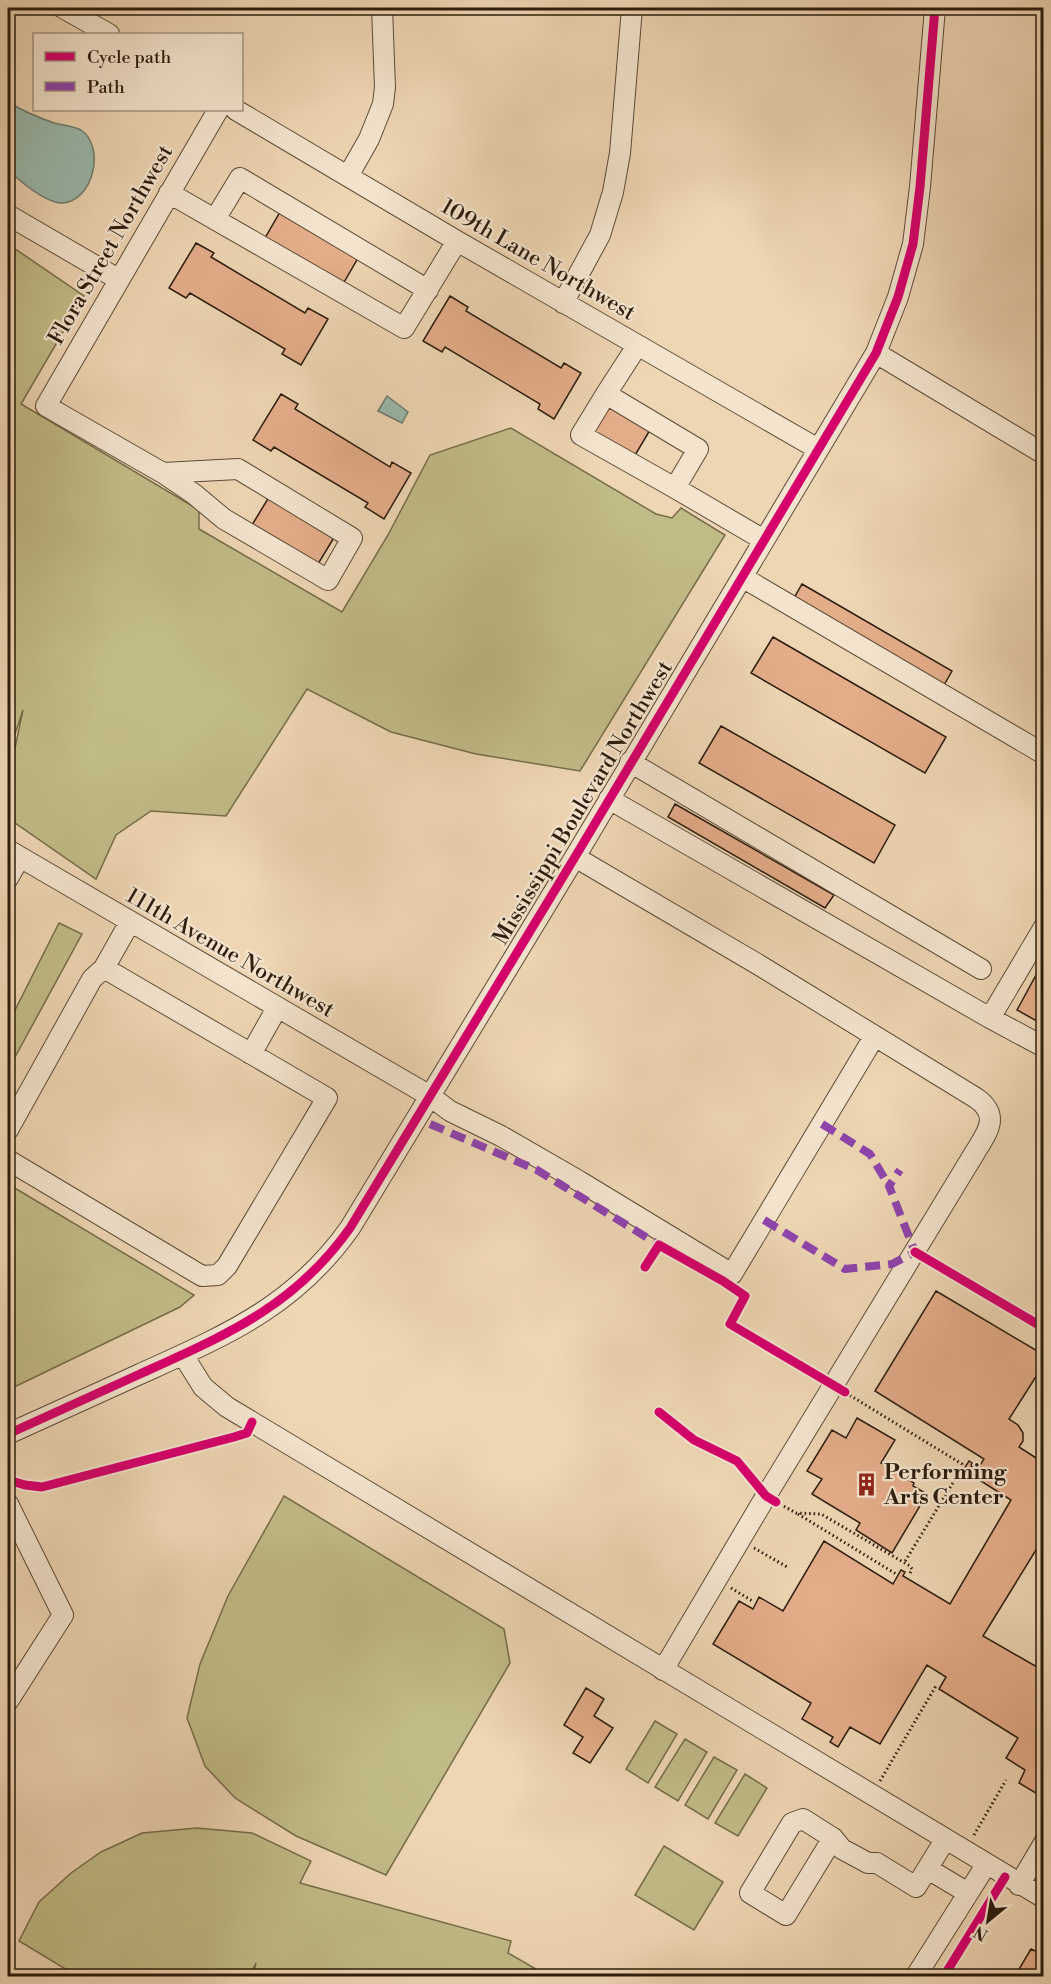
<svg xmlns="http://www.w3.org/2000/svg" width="1051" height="1984" font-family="'Libre Bodoni',serif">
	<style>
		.green { fill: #c1bb87; stroke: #766c4a; stroke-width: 1.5 }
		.water { fill: #99b9ac; stroke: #6d7b6c; stroke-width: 1.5 }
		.building { fill: #e4ad8a; stroke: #2c1d0d; stroke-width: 1.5 }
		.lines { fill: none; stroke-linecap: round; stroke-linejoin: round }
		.minor-casing { stroke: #5c4b36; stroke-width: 22 }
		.path { stroke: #2c1d0d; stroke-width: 3; stroke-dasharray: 1.5 3; stroke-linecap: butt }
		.minor { stroke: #f4e4ce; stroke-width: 20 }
		.quiet { stroke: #8e44ad; stroke-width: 8; stroke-dasharray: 15 8; stroke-linecap: butt }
		.cycleway-casing { stroke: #f4e4ce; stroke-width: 13 }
		.cycleway { stroke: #d6006c; stroke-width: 9 }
		.labels { text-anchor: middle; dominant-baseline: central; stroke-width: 4.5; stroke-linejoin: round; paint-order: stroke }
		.street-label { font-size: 22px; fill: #2c1d0d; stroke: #f4e4ce }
		.poi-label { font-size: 22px; font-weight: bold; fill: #2c1d0d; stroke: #f4e4ce; text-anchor: start }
	</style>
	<rect width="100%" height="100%" fill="#eed5b3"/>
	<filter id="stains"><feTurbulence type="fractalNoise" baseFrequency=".00333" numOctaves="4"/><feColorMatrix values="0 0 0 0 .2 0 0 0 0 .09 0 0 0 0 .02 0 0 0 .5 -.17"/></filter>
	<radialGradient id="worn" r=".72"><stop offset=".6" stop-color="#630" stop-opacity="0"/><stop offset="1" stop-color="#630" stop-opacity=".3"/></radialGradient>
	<path class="green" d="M8,244L84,296L21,404L199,510V529L342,612L388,535L430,455L511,428L656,514L672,518L681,508L725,535L580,771L476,754L391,732L307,689L226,816L151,811L116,835L96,879L8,818V781L23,710L8,755Z
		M59,923L82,934L8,1070V1024Z
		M8,1184L194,1295L180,1307L8,1390Z
		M284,1496L504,1629L510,1663L386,1875L296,1836L235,1798L205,1766L187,1718L200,1664L228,1596Z
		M655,1721L677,1734L648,1783L626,1769Z
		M685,1739L707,1752L678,1801L655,1787Z
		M714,1757L737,1770L708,1819L685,1805Z
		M745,1774L767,1788L738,1836L715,1823Z
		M197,1828L252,1833L311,1861L300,1883L511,1941L508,1953L548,1976H253L256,1963L249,1976H77L19,1941L39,1902L71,1873L101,1852L142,1833Z
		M664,1846L723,1882L694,1930L635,1895Z"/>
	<path class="water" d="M8,102C23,111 37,117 54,123C62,125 74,126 81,130C106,147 93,202 62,203C45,203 20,181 8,170Z
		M387,396L408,412L402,423L378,411Z"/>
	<path class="building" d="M280,212L358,258L343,284L265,238Z
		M196,243L214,253L211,257L305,313L308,308L328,319L301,365L282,354L285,349L190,293L186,298L169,288Z
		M450,296L468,307L466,311L561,368L564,363L581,373L554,419L538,409L540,404L445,347L442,352L423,341Z
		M281,394L298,404L295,409L390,467L392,462L411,473L384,519L365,507L368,503L274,447L271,451L253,440Z
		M607,404L650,430L634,457L591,431Z
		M269,497L335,536L318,564L252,525Z
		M802,584L952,671L944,685L794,598Z
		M773,637L946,737L925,773L751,673Z
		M721,726L895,825L874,863L699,763Z
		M675,804L834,895L825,908L668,817Z
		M1041,966L1044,968V1025L1017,1010Z
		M936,1291L1044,1355V1364L1009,1419L1018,1425L1023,1433V1441L1019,1447L1044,1463V1537L983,1636L1044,1671V1798L1019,1783L1025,1770L1006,1758L1018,1738L939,1689L946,1677L927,1665L880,1744L850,1727L838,1747L830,1742L833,1737L802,1719L811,1703L713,1644L739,1601L753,1609L759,1597L783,1611L824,1541L893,1584L901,1570L905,1572L903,1576L950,1604L1011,1500L967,1472L966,1474L962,1472L969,1461L972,1463L971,1466L977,1470L984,1459L875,1391Z
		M857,1418L895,1440L881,1463L914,1483L913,1486L927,1494L892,1553L856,1530L860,1523L812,1494L822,1479L807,1471L832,1430L846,1438Z
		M586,1688L604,1699L594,1716L613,1728L590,1763L573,1753L583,1737L564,1725Z
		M1031,1949L1044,1955V1976H1015Z"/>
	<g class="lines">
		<defs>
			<path id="minor" d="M63,8L109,34
				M236,110L457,241L818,449
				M348,176L369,139L383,104L385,87L382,8
				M169,193L404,328L457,241
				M8,215L118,279
				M215,219L240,178L428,290
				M563,303L600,235L613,192L620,153L632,8
				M637,346L606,394L698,449L675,488L764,540
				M876,353L1044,454
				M606,394L581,435L675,488
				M163,473L238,469L352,538L328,580L224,519L194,494L163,473L46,406L218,110
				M742,577L1044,754
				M630,762L981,969
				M609,799L990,1018L1044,1047
				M8,850L430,1096L450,1111L501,1136L579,1181L732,1274L874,1037
				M575,857L759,965L976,1098C1002,1116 986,1134 974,1154L766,1496L663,1670
				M8,878L20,857
				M990,1018L1044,927
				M251,1054L277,1008
				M8,1130L92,979L104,968L130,922
				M8,1160L202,1276L218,1275L227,1266L327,1098L104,968
				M183,1355L203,1387L227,1407L1044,1898
				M8,1434C52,1414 96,1394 140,1374C226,1335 294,1307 350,1228L575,857L876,353L898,297L913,244L920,187L935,8
				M8,1504L63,1615L8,1701
				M833,1838L786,1915L750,1893L792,1823L803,1819L833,1838L842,1849L868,1863H877L916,1887L945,1840
				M928,1869L968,1893
				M1019,1885L1044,1843
				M916,1976L986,1865"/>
		</defs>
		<use href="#minor" class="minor-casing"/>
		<path class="path" d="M846,1393L962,1464V1468L904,1563
			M780,1504L796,1513L821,1514L910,1566L912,1569L909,1575
			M798,1514L896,1574
			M754,1548L789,1568
			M731,1588L754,1602
			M880,1781L937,1684
			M974,1835L1006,1780"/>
		<use href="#minor" class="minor"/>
		<path class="quiet" d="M430,1124L537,1170L659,1245
			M822,1124L870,1154L889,1186
			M764,1220L845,1269L892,1264L915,1252L889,1186L900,1170"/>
		<defs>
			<path id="cycleway" d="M915,1252L1044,1328
				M645,1267L659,1245L723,1281L745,1296L730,1324L845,1392
				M659,1412L694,1440L737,1461L766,1496L776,1502
				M8,1434C52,1414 96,1394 140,1374C226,1335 294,1307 350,1228L575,857L876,353L898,297L913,244L920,187L935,8
				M8,1480L25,1485L42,1487L234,1437L247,1433L252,1422
				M944,1976L1005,1877"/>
		</defs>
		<use href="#cycleway" class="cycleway-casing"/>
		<use href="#cycleway" class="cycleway"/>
	</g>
	<defs>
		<symbol id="building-bare" viewBox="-9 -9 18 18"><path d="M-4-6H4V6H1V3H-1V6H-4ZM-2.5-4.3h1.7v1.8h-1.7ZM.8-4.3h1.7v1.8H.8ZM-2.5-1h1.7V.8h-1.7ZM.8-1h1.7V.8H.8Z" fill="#8f2418" stroke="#f4e4ce" stroke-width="2.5" paint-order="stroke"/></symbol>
	</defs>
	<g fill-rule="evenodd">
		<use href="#building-bare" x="850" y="1468" width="33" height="33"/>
	</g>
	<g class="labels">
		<g class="street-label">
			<text transform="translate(111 245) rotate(-60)">Flora Street Northwest</text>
			<text transform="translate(538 260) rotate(30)">109th Lane Northwest</text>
			<text transform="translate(583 803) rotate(-59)">Mississippi Boulevard Northwest</text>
			<text transform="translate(230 953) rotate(30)">111th Avenue Northwest</text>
		</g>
		<g class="poi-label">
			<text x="884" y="1472">Performing<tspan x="884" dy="25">Arts Center</tspan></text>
		</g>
	</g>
	<rect width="1051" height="1984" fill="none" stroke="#eed5b3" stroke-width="30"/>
	<rect x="9" y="9" width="1033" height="1966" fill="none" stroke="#2c1d0d" stroke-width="3"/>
	<rect x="15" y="15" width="1021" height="1954" fill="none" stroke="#2c1d0d" stroke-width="1.5"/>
	<rect x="33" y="33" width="210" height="78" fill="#f4e4ce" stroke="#a49481" stroke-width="1.5"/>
	<rect x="45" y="52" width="30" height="9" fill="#d6006c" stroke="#a49481" stroke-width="1.5"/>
	<text x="87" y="63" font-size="18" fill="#2c1d0d">Cycle path</text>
	<rect x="45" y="82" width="30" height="9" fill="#8e44ad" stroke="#a49481" stroke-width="1.5"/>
	<text x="87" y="93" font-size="18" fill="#2c1d0d">Path</text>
	<g transform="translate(988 1921) rotate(210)" stroke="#f4e4ce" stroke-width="4.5" paint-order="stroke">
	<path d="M0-4.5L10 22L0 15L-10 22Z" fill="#2c1d0d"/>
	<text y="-9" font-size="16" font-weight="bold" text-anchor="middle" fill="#2c1d0d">N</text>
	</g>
	<rect width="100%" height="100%" filter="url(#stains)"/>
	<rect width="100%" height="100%" fill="url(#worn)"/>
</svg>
